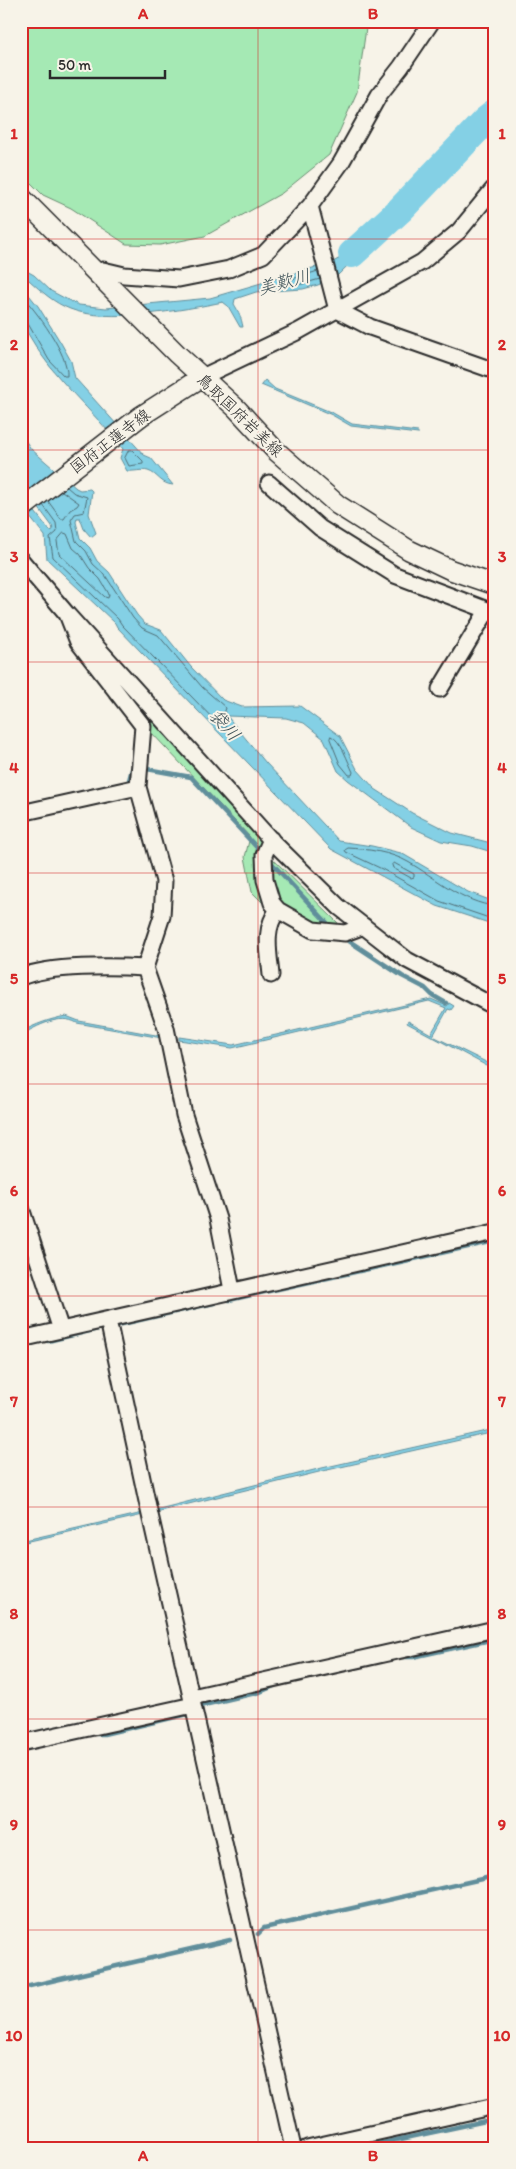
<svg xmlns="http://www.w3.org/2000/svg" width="516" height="2169" font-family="Itim,'Klee One',sans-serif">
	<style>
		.green { fill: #a5e9b4; stroke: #688a70 }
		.water { fill: #84d0e5; stroke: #608e9b }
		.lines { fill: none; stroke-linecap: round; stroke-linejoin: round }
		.shore { stroke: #4f6d75; stroke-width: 1 }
		.stream { stroke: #608e9b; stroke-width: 4.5 }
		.river { stroke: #84d0e5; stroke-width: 28 }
		.minor-casing { stroke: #2b2b2b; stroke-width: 19 }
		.major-casing { stroke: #2b2b2b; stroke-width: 22 }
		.minor { stroke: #f7f3e8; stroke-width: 15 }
		.major { stroke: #f7f3e8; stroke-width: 19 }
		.grid { fill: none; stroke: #d62828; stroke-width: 1; stroke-opacity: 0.55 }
		.labels { text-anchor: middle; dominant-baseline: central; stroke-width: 4; stroke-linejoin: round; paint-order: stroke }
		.street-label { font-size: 16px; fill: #2b2b2b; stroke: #f7f3e8 }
		.water-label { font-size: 18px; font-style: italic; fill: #41545a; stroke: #f7f3e8 }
		.neatline { fill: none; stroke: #d62828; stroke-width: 2 }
		.grid-label { font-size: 16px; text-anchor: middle; font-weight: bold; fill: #d62828 }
	</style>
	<rect width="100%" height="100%" fill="#f7f3e8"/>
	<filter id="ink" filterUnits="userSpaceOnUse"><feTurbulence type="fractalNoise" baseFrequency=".02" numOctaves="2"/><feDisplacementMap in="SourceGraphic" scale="10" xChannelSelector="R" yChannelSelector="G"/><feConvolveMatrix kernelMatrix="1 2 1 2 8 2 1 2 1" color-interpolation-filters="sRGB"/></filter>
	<g filter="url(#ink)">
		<path class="green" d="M21,21H367L357,92L329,155L282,193L205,236L160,245L126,244L71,208L43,195L21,173Z
			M85,638L202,770L206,780L225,801L237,814L249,820L265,838L270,910L252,892L245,857L250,837L150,731L147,719Z
			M268,854L339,924V929H319L282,908L270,883Z"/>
		<path class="water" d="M375,226L382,232L338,275L318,285L303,289L256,292L235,299L234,304C239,312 241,317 243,327H240L228,306L223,302C183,310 107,324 70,309C54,303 41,291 29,280L21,283V268L34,275L51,291L70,301L79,305L106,308L210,298L333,262L344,256Z
			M21,285L38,306L61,343L71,361L75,378L144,455L151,458L173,485C160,484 158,474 148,471C141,469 134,472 127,471L120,458L123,449C93,410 54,380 30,337C27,332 22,325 21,320C19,309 21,296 21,285Z
			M265,380L275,389L333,413L352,424L418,432V434L351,426L332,415L261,385Z
			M21,434L31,449L76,488L80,490L90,489L92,491L89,514L96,533L91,537L84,529L80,518H77L76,522L80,538L90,548L97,561L109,572L137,615L145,624L161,630L191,667L223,700L242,707L300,706L340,736L357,769L375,789L412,813L452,833L495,844V853L472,846L441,841L411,827L348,780L338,771L324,739L304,723L286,718L227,716L266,763L339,841L372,846L401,853L468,892L495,902V925L437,906L331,849L117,627L115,623L47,559L45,536L21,506V494L50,531L53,530L52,526L21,484Z
			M431,999L447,1006L449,1003L454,1006L451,1010L448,1009L433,1036L488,1063L492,1058L495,1059L491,1065L487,1066L407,1023L408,1021L431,1034L446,1008L429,1001L232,1048L179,1040V1037L233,1045Z
			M66,1016L79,1021L161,1036L162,1038L77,1023C60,1013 37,1026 21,1035V1032C36,1024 50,1019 66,1016Z
			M495,1429V1432L323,1471L156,1512L155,1510L322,1468Z
			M143,1513V1515L21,1543V1541Z"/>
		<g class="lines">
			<path class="shore" d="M318,271L289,280L288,283L290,285L302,284L320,279
				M21,295C36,310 69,355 67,376H64L49,360L27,322L21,320
				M129,450H132L143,461V464L129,466L125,458Z
				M48,501L61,519H64L70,510L77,506L79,503L62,491
				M43,505L56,523L57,532L50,538L53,557L118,619L122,625L222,728H226L223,716L226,708L202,687L158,635L142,628L133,618L105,575L93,564L86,551L76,541L71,520L75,514L84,512L87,497L74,493L67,487
				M64,533L67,534L73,548L80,554L89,568L100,579L109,594L108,598L105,597L59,554L57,541Z
				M331,736C341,740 348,762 353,772L352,775H349L340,764L330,739Z
				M394,863L414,874V877L411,878L393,868L392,865Z
				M495,906C463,903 435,877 408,862C391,852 367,849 348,848L345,850L346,852L382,869L439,901L495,920"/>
			<path class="stream" d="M147,769L191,777L261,852
				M129,780L132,769
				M268,859L331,927
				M343,937L402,976L425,988L432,995L446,1003
				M229,1300L495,1241
				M118,1325L214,1303
				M48,1341L98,1329
				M401,1657H413L495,1639
				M204,1705L260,1692L274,1686
				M96,1734H104L184,1715
				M258,1934L264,1928L495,1876
				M21,1988L230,1940
				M359,2148L495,2119"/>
			<path class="river" d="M352,254L400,210L486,120L495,113"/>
			<defs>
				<path id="minor" d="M310,206L337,310L370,327L495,371
					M96,273L103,270L124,275L179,279L229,269L263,255L310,206L341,163L379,95L401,67L432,21
					M202,377L299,331L422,262L459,231L495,187
					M269,483L320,528L395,575L495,613
					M21,560L67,614L272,841L339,907L407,960L495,1007
					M67,614L78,642L143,726L138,787L164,881L162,916L145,968L166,1028L184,1115L218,1219L232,1290
					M440,689L487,611
					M21,813L138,787
					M271,839L264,855L265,880L272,903L278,910L313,930L345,933L364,926
					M271,975C269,953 263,929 278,910
					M21,977C50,965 113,966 145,968
					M21,1208L61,1330
					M108,1320L148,1506L293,2148
					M21,1339L495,1232
					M192,1697L495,1629
					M21,1743L193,1705
					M307,2148L495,2106"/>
				<path id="major" d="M21,197L177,354L237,409L275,450L338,505L409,550L451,570L495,585
					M21,509L141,416L202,377"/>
			</defs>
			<use href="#minor" class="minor-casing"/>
			<use href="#major" class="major-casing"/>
			<use href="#minor" class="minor"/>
			<use href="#major" class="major"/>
		</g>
	</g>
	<path class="grid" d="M258,21V2148M21,239H495M21,450H495M21,662H495M21,873H495M21,1084H495M21,1296H495M21,1507H495M21,1719H495M21,1930H495"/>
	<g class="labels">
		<g class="street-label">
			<text transform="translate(240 415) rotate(44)">鳥取国府岩美線</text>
			<text transform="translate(110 441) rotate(-37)">国府正蓮寺線</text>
		</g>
		<g class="water-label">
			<text transform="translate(284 282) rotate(-15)">美歎川</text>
			<text transform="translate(225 725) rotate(48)">袋川</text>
		</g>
	</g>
	<rect width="516" height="2169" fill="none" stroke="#f7f3e8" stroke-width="55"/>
	<path d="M50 70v8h115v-8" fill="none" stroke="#2b2b2b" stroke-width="2.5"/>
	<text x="58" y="70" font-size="15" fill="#2b2b2b" stroke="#f7f3e8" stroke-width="4" paint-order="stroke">50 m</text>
	<rect x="28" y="28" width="460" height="2114" class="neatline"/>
	<g class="grid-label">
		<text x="143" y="19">A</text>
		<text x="373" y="19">B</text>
		<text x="14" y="139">1</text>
		<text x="502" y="139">1</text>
		<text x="14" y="350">2</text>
		<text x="502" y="350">2</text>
		<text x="14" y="562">3</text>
		<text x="502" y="562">3</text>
		<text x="14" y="773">4</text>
		<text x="502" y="773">4</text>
		<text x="14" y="984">5</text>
		<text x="502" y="984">5</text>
		<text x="14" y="1196">6</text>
		<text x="502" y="1196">6</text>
		<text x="14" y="1407">7</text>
		<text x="502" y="1407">7</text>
		<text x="14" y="1619">8</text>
		<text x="502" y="1619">8</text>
		<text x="14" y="1830">9</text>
		<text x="502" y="1830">9</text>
		<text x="14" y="2041">10</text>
		<text x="502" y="2041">10</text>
		<text x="143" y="2161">A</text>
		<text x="373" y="2161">B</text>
	</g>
</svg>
